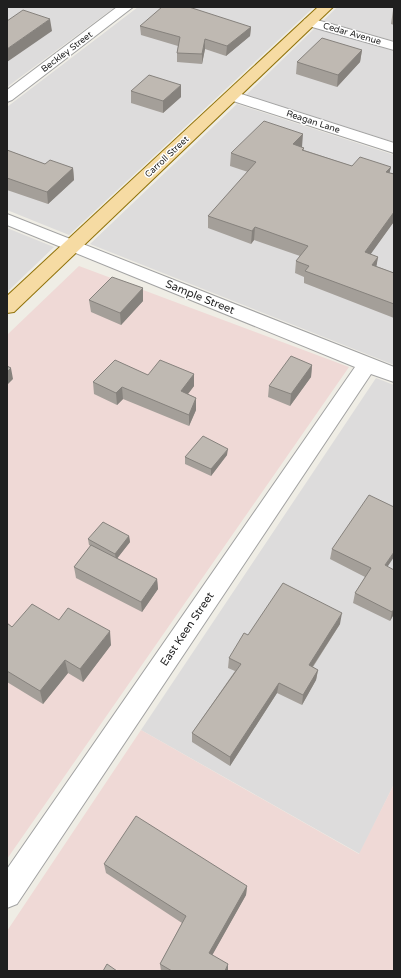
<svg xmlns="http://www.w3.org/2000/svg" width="401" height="978" font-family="'Varela Round',sans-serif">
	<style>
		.residential { fill: #dddcdc }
		.commercial { fill: #efd9d6 }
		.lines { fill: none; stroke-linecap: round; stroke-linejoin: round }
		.minor-casing { stroke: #a3a3a3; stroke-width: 2 }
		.major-casing { stroke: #907209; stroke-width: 2 }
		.minor { fill: #fff; fill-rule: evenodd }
		.major { fill: #f6dba3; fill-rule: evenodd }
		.wall { fill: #a49f99 }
		.shaded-wall { fill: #86827d }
		.building { fill: #bfb9b2; stroke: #86827d }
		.labels { text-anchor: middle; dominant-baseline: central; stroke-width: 3; stroke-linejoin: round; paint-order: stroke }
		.far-street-label { font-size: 9px; fill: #1f1f1f; stroke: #fff }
		.street-label { font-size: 11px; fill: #1f1f1f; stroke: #fff }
	</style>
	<rect width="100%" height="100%" fill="#efede5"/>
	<path class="residential" d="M7,7H115L7,87Z
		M138,7H314L69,235L7,210V107Z
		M337,7H394V41L323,21Z
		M315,28L394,51V142L246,95Z
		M237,104L394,155V365L90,244Z
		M7,228L54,247L7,292Z
		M376,378L394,385V784L360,854L141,730Z"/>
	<path class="commercial" d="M79,266L349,367L7,859V335Z
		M141,730L359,854L394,784V971H7V931Z"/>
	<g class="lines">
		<defs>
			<path id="minor" d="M117,7H133L12,100L7,102V90Z
				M310,18L394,42V50L305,25L303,22L305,19Z
				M232,91L394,143V153L227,99L224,96L227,93Z
				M7,214L394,367V382L371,374L17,904L7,908V869L355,367L7,225Z"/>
			<path id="major" d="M318,7H333L14,312L7,313V296Z"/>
		</defs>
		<use href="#minor" class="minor-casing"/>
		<use href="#major" class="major-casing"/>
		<use href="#minor" class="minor"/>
		<use href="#major" class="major"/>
	</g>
	<path class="wall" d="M394,9V25L391,24L393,10Z
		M140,26L251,27L250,36L226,56L205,49L202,64L177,62V53L178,46L141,35Z
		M362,50L360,62L337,87L296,74L297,62Z
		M131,91L181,97L163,113L131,103Z
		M301,147L304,148V150L352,166L391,167L389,173L394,174V223H393L370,254L378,257L376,266L394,273V318L304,283V277L295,273L296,261L300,256L254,240L251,244L208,228V216L248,172L230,166L231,153L302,147Z
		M7,150L45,164L73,168L74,180L48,204L7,190Z
		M143,288V301L121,325L91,312L89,300Z
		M312,365L311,377L290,406L268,397L269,386Z
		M194,374V386L188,394L196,398V410L189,426L123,399L117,405L94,394L93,382L148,375Z
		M227,455L211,476L185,464V457Z
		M129,536L130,542L117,558L157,579L158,589L142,612L76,578L74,567L91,546L89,545L88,539Z
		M332,549L388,567L394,614L390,621L353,603L355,593L365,577L330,559Z
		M59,620L111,645L83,682L68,673L43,704L7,682V623L12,627Z
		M340,624L313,667L318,670L316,680L302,705L277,693L230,766L192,742V733L235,671L228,668L229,658Z
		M104,864L247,886L246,895L212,955L228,971H161L160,964L182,923L106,873Z"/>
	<path class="shaded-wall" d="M50,19L52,31L7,62V49Z
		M251,27L250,36L226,56L227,46Z
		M205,39V49L202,64V54Z
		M362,50L360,62L337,87L338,75Z
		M181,85V97L163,113V101Z
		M303,134L302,147L292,157L293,144Z
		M391,167L388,179L386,172Z
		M73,168L74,180L48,204L47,192Z
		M394,212L393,223L363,265L365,252Z
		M255,227L254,240L251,244L252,231Z
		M378,257L376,269L372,265Z
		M143,288V301L121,325L120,313Z
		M312,365L311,377L290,406L291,394Z
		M11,368L13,379L7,385V372Z
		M194,374V386L181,403V391Z
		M122,387L123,399L117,405L116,393Z
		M196,398V410L189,426V415Z
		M228,449L227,455L211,476V469Z
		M129,536L130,542L116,560L115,554Z
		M394,552V557L382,575L385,565Z
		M157,579L158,589L142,612L141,602Z
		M394,609V614L390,621L392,612Z
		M342,613L340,624L307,675L309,665Z
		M110,631L111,645L83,682L80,669Z
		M65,660L68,673L43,704L40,691Z
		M318,670L316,680L302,705L303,695Z
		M279,683L277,693L230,766V757Z
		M247,886L246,895L209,961V953Z
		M228,964V971H225Z"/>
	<path class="building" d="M162,7H189L251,27L227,46L205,39L202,54L177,53L180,37L140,26Z
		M23,10L50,19L7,49V21Z
		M322,38L362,50L338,75L297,62Z
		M149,75L181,85L163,101L131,91Z
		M264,121L303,134L293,144L304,148L302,150L352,166L360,157L391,167L386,172L394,174V212L365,252L378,257L372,265L394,273V304L305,271L309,266L296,261L308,246L255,227L252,231L208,216L256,162L231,153Z
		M7,150L45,164L50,160L73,168L47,192L7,178Z
		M112,277L143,288L120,313L89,300Z
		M291,356L312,365L291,394L269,386Z
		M115,360L148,375L160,360L194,374L181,391L196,398L189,415L122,387L116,393L93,382Z
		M7,366L11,368L7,372Z
		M203,436L228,449L211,469L185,457Z
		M369,495L394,507V552L385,565L394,570V609L392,612L355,593L371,568L332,549Z
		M103,522L129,536L115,554L88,539Z
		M91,545L157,579L141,602L74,567Z
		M283,583L342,613L309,665L318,670L303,695L279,683L230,757L192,733L241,664L229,658L244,633L248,635Z
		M32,604L59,620L68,608L110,631L80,669L65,660L40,691L7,671V623L12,627Z
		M136,816L247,886L209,953L228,964L225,971H172L160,964L186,916L104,864Z
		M107,964L117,971H103Z"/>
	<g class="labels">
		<g class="far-street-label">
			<text transform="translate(352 34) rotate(16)">Cedar Avenue</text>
			<text transform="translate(67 52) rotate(-37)">Beckley Street</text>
			<text transform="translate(313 122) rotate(18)">Reagan Lane</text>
			<text transform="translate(167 157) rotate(-43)">Carroll Street</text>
		</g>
		<g class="street-label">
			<text transform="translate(200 297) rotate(22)">Sample Street</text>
			<text transform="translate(187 629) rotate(-56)">East Keen Street</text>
		</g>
	</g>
	<rect width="401" height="978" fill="none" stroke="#1f1f1f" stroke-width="16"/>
</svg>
